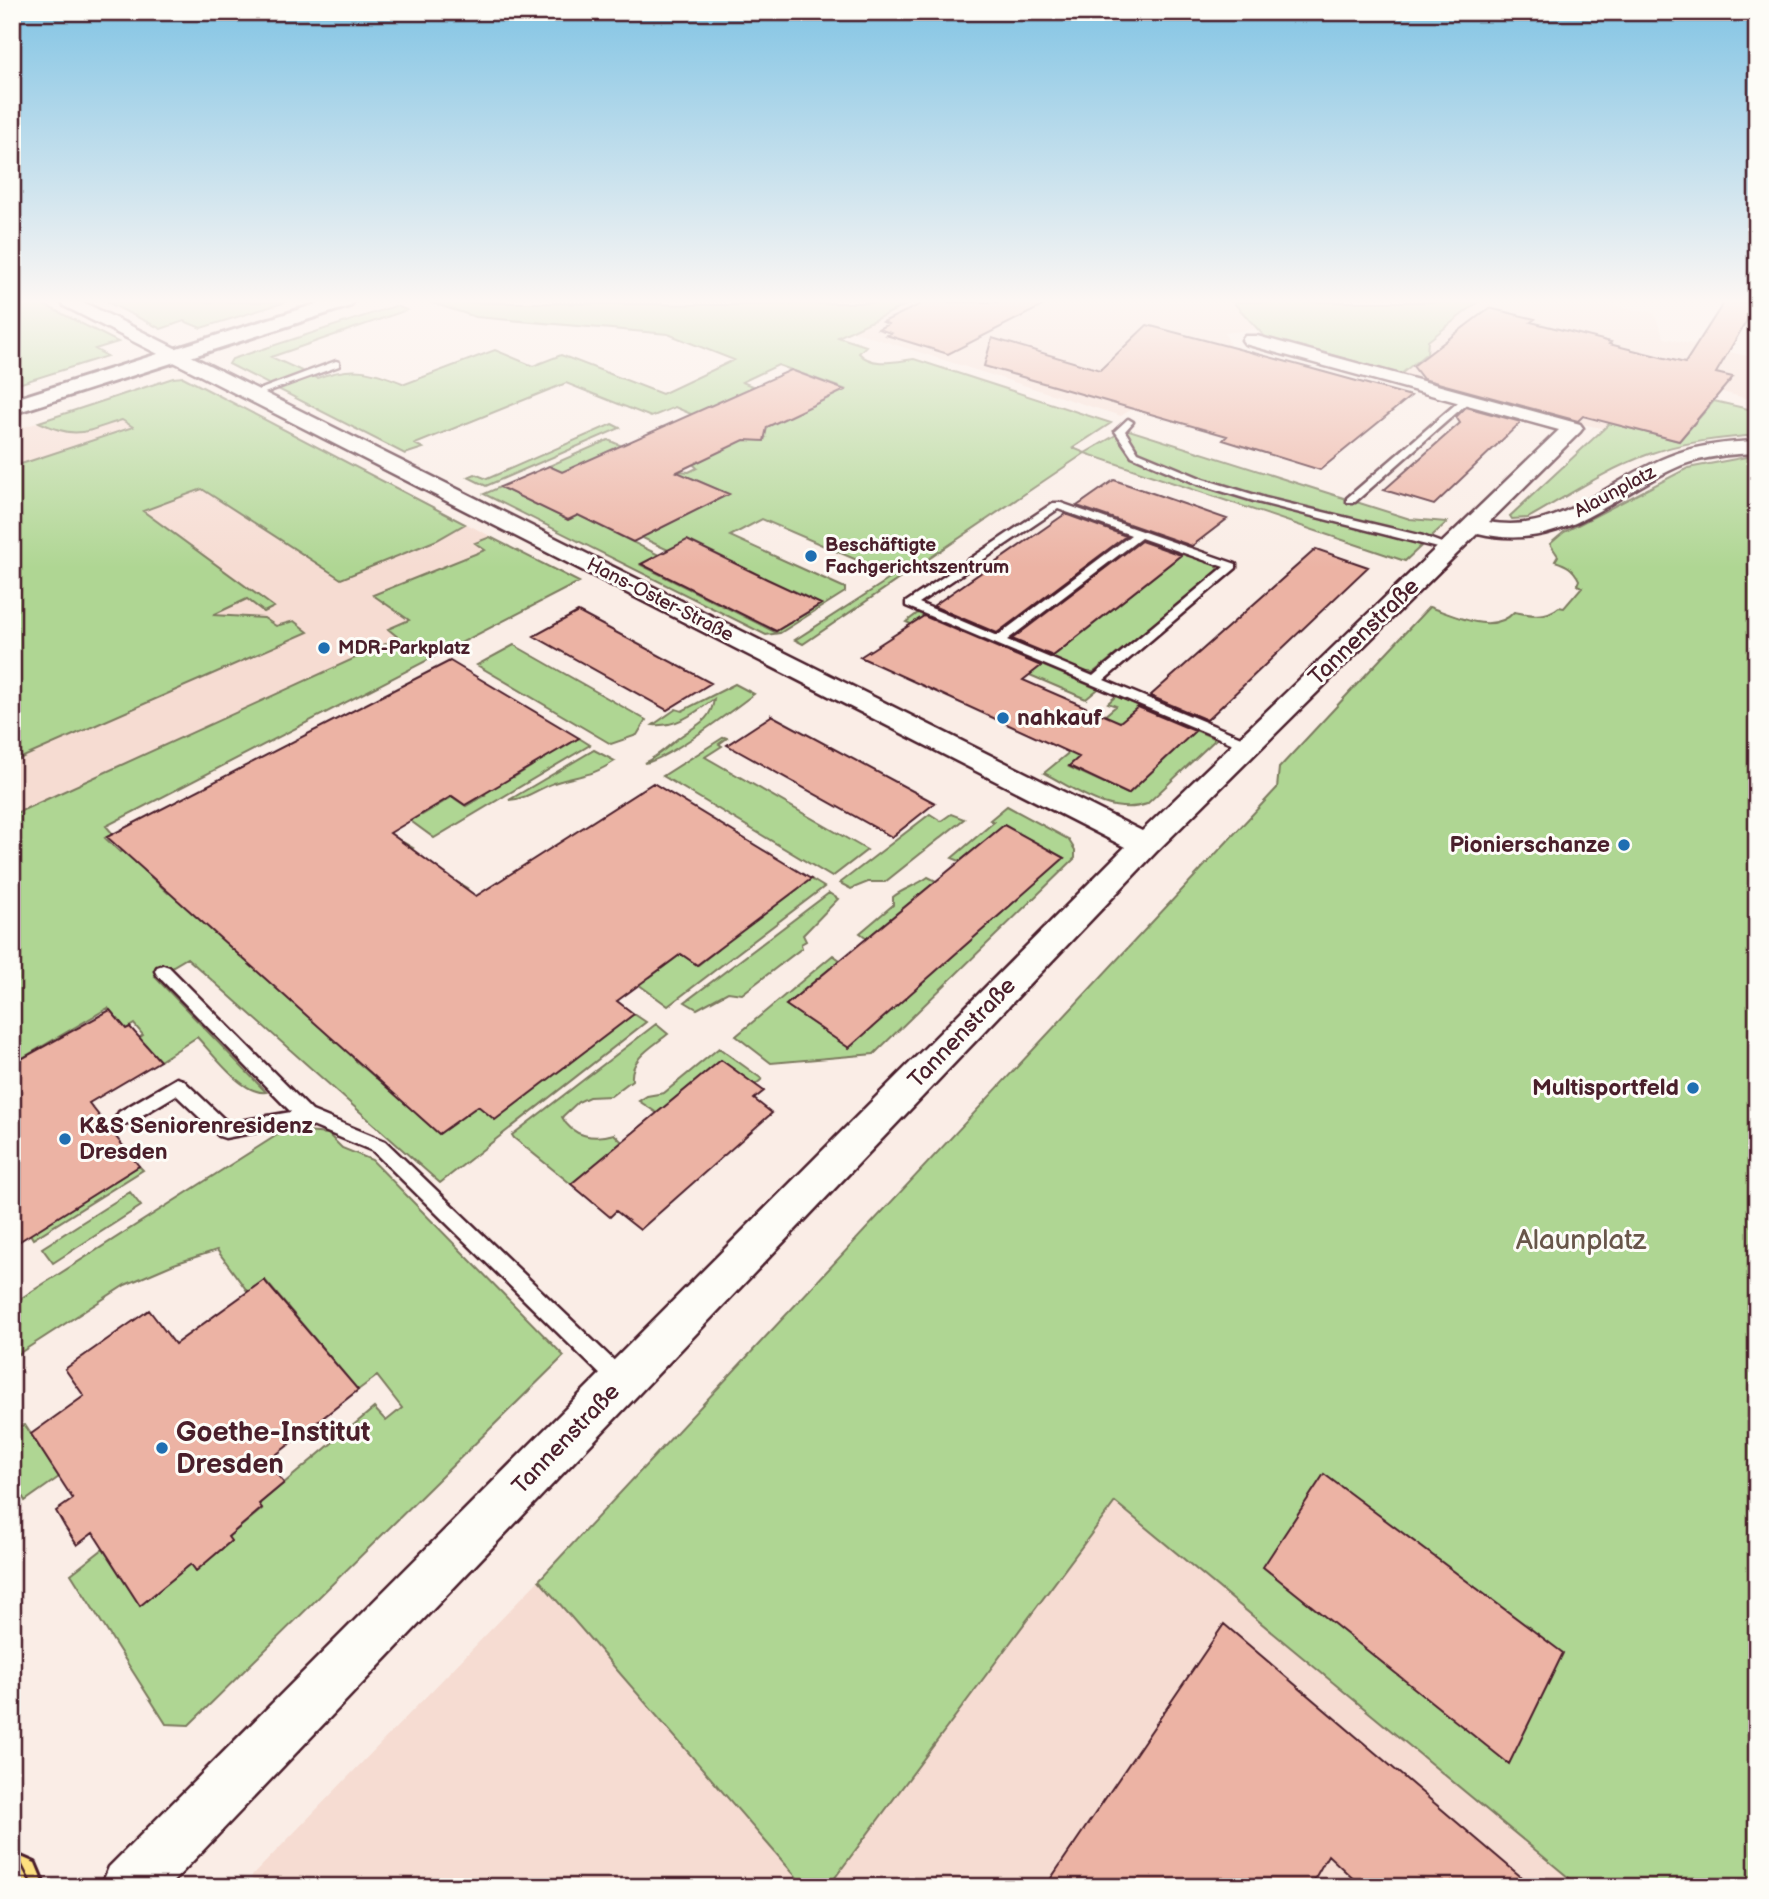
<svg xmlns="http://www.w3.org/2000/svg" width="1769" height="1899" font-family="'Balsamiq Sans',sans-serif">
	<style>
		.built { fill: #f6dcd2 }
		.green { fill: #afd693; stroke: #7c7a5f; stroke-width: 2 }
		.building { fill: #ecb3a4; stroke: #4a1f2b; stroke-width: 2 }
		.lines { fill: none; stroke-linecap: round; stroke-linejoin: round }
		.lane-casing { stroke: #4a1f2b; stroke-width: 5 }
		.street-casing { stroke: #4a1f2b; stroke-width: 5 }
		.secondary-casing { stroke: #4a1f2b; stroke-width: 6 }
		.primary-casing { stroke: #4a1f2b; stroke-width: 6 }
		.lane { fill: #fdfcf7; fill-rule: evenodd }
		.street { fill: #fdfcf7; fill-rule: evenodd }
		.secondary { fill: #fdfcf7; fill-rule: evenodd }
		.primary { fill: #fde080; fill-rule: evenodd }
		.tram { stroke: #4a1f2b; stroke-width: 2.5 }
		.poi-dot { fill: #1f6fb2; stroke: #fdfcf7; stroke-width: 2.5 }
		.labels { text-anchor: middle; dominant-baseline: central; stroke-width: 6; stroke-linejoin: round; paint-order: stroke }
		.far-street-label { font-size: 19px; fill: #4a1f2b; stroke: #fdfcf7 }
		.far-poi-label { font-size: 19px; font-weight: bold; fill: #4a1f2b; stroke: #fdfcf7; text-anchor: start }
		.street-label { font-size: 23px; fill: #4a1f2b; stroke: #fdfcf7 }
		.poi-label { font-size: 23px; font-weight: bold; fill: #4a1f2b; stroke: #fdfcf7; text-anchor: start }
		.near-park-label { font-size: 28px; fill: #68564a; stroke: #fdfcf7 }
		.near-poi-label { font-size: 28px; font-weight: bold; fill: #4a1f2b; stroke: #fdfcf7; text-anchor: start }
	</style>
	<rect width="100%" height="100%" fill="#faede6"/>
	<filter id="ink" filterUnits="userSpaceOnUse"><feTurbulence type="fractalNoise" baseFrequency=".0143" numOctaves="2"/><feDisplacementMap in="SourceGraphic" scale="14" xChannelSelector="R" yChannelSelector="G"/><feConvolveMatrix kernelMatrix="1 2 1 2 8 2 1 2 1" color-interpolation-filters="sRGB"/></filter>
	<g filter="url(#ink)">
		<path class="built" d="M912,302H1233L1256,329L1225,333L1230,346L1121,416L852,331Z
			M1478,302H1590L1654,313L1664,338L1757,358V401L1722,392L1679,441L1610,423L1602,428L1576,423L1401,374L1414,364L1428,341Z
			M183,377L579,582L12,847V431L173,378Z
			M1115,1502L1580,1887H828Z
			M539,1580L805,1887H257L251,1877Z"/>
		<path class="green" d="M12,302H39L118,342L95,349L107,356L12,386Z
			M107,302H286L201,328L184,321L161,329Z
			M429,302L729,305L912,302L838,337L866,346L859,353C872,368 897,361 914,359L1111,423L1073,448L1085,453L1126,429L1410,519L1447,522L1405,561L1085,453L803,644L795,640L894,576L762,519L730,536L845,588V592L780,633L766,635L484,494L500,487L568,520L578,515L659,555L641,565L775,632L821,604L792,590L775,600L768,580L734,563L668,550L626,530L631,528L647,535L728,494L692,478L611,517L587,511L679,471L689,472L697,468L693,464L747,438L765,437L757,431L844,389L778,365L742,382L780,397L700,418L675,407L651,417L566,383L415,444L423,448L405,454L229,364L232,359L395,306L407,310L271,357L317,378C353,365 371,370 405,384L495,350L533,366L561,355L662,394L734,360L668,334L476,317Z
			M1233,302H1478L1428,341L1427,353L1401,374L1265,337Z
			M183,377L465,524L437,540L341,579L202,489L143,511L274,607L264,612L247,599L213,615L264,618L276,626L294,621L308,632L12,762V467L133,427L122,420C84,432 77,440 39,422L173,378Z
			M1714,401L1757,411V435C1721,438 1683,442 1649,454C1607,469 1567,496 1528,518L1512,519L1510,516L1610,423L1679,441Z
			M612,424L620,428L486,486L468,477L475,474L487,479Z
			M608,440L648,457L588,484L549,466Z
			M1757,455V1887H1580L1115,1502L828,1887H805L539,1580L1277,788L1279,768L1429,607C1454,615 1493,636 1514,612C1529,615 1546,618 1559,607L1564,608L1582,587L1577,585L1579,580C1573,568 1567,565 1555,561L1558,556L1550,544L1564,532L1688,468Z
			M490,537L579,582L106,826L113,834L105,838L120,852L291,762L145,871L168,893L205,872L403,842L413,848L248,949L433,894L455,881L467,888L303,993L355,1060L376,1078L415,1052L417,1114L439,1134L478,1106L612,1030L634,1014L646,1022L440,1183L187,958L155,977L266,1092C242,1095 213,1054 197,1037L160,1061L139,1038L143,1035L134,1024L126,1029L108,1008L12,1064V815L399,638L388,629L409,620L373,595L485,550L475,543Z
			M1140,543H1152L1216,565L1219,572L1094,672H1084L1018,644L1015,639L1020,633L1032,637L1028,641L1057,653L1176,559L1132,548Z
			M918,613L1098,689L1086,699L906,622Z
			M514,645L646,720L637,735L611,744L477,665Z
			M735,684L754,694C734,709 665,762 644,763C658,756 665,749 677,739C693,726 711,723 714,699C696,712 678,727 653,725L676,709L682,711Z
			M1116,696L1216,739L1147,804C1111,817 1075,789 1044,773L1077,746L1087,751L1069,767L1128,794L1177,748L1084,733L1116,706L1108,703Z
			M724,737L727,738L719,744L722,746L705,757L867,850L832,877L663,776Z
			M579,738L590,745L434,838L393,808L404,802L422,815L452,797L466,806L485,795L472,785L501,768L514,777L532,766L548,741L561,749Z
			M594,750L615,761C590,777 584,774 557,782C540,787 528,799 509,800Z
			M1007,806L1068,839L1075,850V858L874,1054L771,1063L736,1036L833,955L840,960L786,1005L849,1047L1064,858L1004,826L960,861L952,858L994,822L990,820Z
			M930,814L941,821L951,814L964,819L885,882H868L851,889L840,883Z
			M928,877L936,881L867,938L860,933L893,905V897C904,888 916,886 928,877Z
			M811,879L824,887L668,1006L616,968L627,960L650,977L681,954L698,965L717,950L701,939Z
			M829,893L838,899L803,935L806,941L801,944L802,948L742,994L728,992L697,1009L685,1002Z
			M656,1024L668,1034C652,1047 630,1058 632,1080L611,1096L589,1097L578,1102L562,1117C572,1137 594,1140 614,1134L622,1142L571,1184L514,1138L512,1135Z
			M719,1048L762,1079L755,1085L721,1060L657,1113L639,1101L647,1096L664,1093Z
			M285,1130L328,1134L342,1148L372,1160L564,1356L189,1725L166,1724L71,1574L103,1549L140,1605L191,1564L196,1570L231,1541L228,1537L262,1509L259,1504L374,1408L386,1421L402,1408L377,1376L358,1390L265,1280L248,1292L217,1250L174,1264L125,1285L12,1358V1304Z
			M139,1166L143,1170L33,1239L30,1234Z
			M130,1192L141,1206L53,1263L42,1248Z
			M25,1425L59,1477L25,1501L12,1477V1427Z"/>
		<path class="building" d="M925,302H1050L948,354L886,335L891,333L878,329L888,324L883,322Z
			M1724,302L1757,303L1716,373L1733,377L1679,441L1583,416L1578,421L1423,379L1413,366L1489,308L1535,319L1531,322L1611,342L1609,344L1685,363Z
			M1147,325L1273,358L1411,396L1320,470L1223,440L1227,436L984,366L992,338L1100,370Z
			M791,370L845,390L767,427L764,441L744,440L677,472L729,494L633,542L578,515L568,520L500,487L549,466L562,472Z
			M1466,407L1521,422L1434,505L1384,490L1460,423L1456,417Z
			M1114,480L1158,495L1227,519L1192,546L1077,506Z
			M1065,514L1126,536L997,633L933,606Z
			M687,540L767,579L821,604L776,631L641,564Z
			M1141,541L1181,555L1053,656L1012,639Z
			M1316,549L1368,567L1207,720L1150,696Z
			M578,612L711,683L667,710L534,636Z
			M924,616L1041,666L1023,680L1120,722L1138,707L1195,731L1128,794L1069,766L1079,757L860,657Z
			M450,661L579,738L465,805L452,796L390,833L476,896L653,783L811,879L697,965L681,954L617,1001L634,1014L495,1120L478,1106L439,1134L107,837Z
			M771,716V715L935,803L892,837L727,745Z
			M1004,825L1064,858L849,1048L786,1005Z
			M110,1010L126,1029L130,1027L160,1061L89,1103L139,1166L12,1246V1064Z
			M721,1060L764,1091L754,1099L772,1113L640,1230L616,1211L610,1217L571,1184Z
			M264,1280L358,1390L267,1462L284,1483L259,1504L262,1508L228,1537L231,1541L196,1571L191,1564L140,1606L93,1533L77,1545L65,1527L56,1511L73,1499L31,1434L84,1396L65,1369L149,1310L175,1344Z
			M1324,1474L1563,1653L1509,1764L1263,1567Z
			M1224,1624L1533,1887H1362L1328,1855L1310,1887H1045Z"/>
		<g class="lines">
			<defs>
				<path id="lane" d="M336,361L339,362V366L256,396L248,394Z
					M1464,397L1472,399L1355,502H1347V498Z
					M1128,419L1133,422L1125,431L1138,452L1203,479L1265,498L1423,536L1455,548L1450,551L1257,502L1195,483L1132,456L1115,431Z
					M1053,503H1061L1236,564V568L1104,680L1253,742V748H1243L906,606V602ZM1058,509L1131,535L997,636L919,603ZM1141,538L1224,567L1093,676L1007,640Z
					M163,965L169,967L312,1111L385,1141L627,1373L630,1380L627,1387L620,1390L613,1387L373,1151L305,1123L225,1138L219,1136L176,1095L131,1122L125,1124L119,1122L116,1117L119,1112L177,1078L183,1080L228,1123L291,1112L157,975L155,971L157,967Z"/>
				<path id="street" d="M62,302H83L1142,831L1559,430L1245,344L1242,340L1245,336H1257L1580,424L1583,428L1580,432L1489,522C1559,535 1607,481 1667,457C1695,445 1727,442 1757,441V453C1732,454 1706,456 1682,465C1610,495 1564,554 1478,533L1156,852L168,1887H101L109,1867L1125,847L64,306Z"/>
				<path id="secondary" d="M323,302H353L350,306L12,414V400Z"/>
				<path id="primary" d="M12,1853L35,1863L45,1887H12Z"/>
			</defs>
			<use href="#lane" class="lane-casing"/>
			<use href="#street" class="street-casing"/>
			<use href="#secondary" class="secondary-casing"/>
			<use href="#primary" class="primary-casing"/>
			<use href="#lane" class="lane"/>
			<use href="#street" class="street"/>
			<use href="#secondary" class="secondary"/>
			<use href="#primary" class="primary"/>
			<path class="tram" d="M12,1846L33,1887"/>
		</g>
	</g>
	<linearGradient id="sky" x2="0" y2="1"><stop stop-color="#82c4e4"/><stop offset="0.53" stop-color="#fdf7f4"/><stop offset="1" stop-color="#fdf7f4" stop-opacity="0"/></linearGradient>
	<rect width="1769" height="568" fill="url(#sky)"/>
	<g class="poi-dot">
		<circle cx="811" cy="556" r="7"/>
		<circle cx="324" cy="648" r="7"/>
		<circle cx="1003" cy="718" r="7"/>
		<circle cx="1624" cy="845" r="7"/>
		<circle cx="1693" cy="1088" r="7"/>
		<circle cx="65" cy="1139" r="7"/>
		<circle cx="162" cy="1448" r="7"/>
	</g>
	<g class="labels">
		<g class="far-street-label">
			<text transform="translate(1615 492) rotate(-28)">Alaunplatz</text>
			<text transform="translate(660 600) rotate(27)">Hans-Oster-Straße</text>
		</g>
		<g class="far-poi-label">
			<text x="825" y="545">Beschäftigte<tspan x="825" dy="22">Fachgerichtszentrum</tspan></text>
			<text x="338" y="648">MDR-Parkplatz</text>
		</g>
		<g class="street-label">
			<text transform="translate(1364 632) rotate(-44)">Tannenstraße</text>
			<text transform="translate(962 1033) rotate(-46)">Tannenstraße</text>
			<text transform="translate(566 1439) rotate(-46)">Tannenstraße</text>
		</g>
		<g class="poi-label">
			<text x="1017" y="718">nahkauf</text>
			<text x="1610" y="845" text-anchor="end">Pionierschanze</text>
			<text x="1679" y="1088" text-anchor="end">Multisportfeld</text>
			<text x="79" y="1126">K&amp;S Seniorenresidenz<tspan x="79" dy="26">Dresden</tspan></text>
		</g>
		<g class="near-park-label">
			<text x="1581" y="1240">Alaunplatz</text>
		</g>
		<g class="near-poi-label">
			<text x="176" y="1432">Goethe-Institut<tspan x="176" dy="32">Dresden</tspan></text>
		</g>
	</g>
	<rect width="1769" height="1899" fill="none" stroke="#fdfcf7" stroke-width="42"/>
	<rect x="21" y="21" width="1727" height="1857" fill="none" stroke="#4a1f2b" stroke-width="2.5" filter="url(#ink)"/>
</svg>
